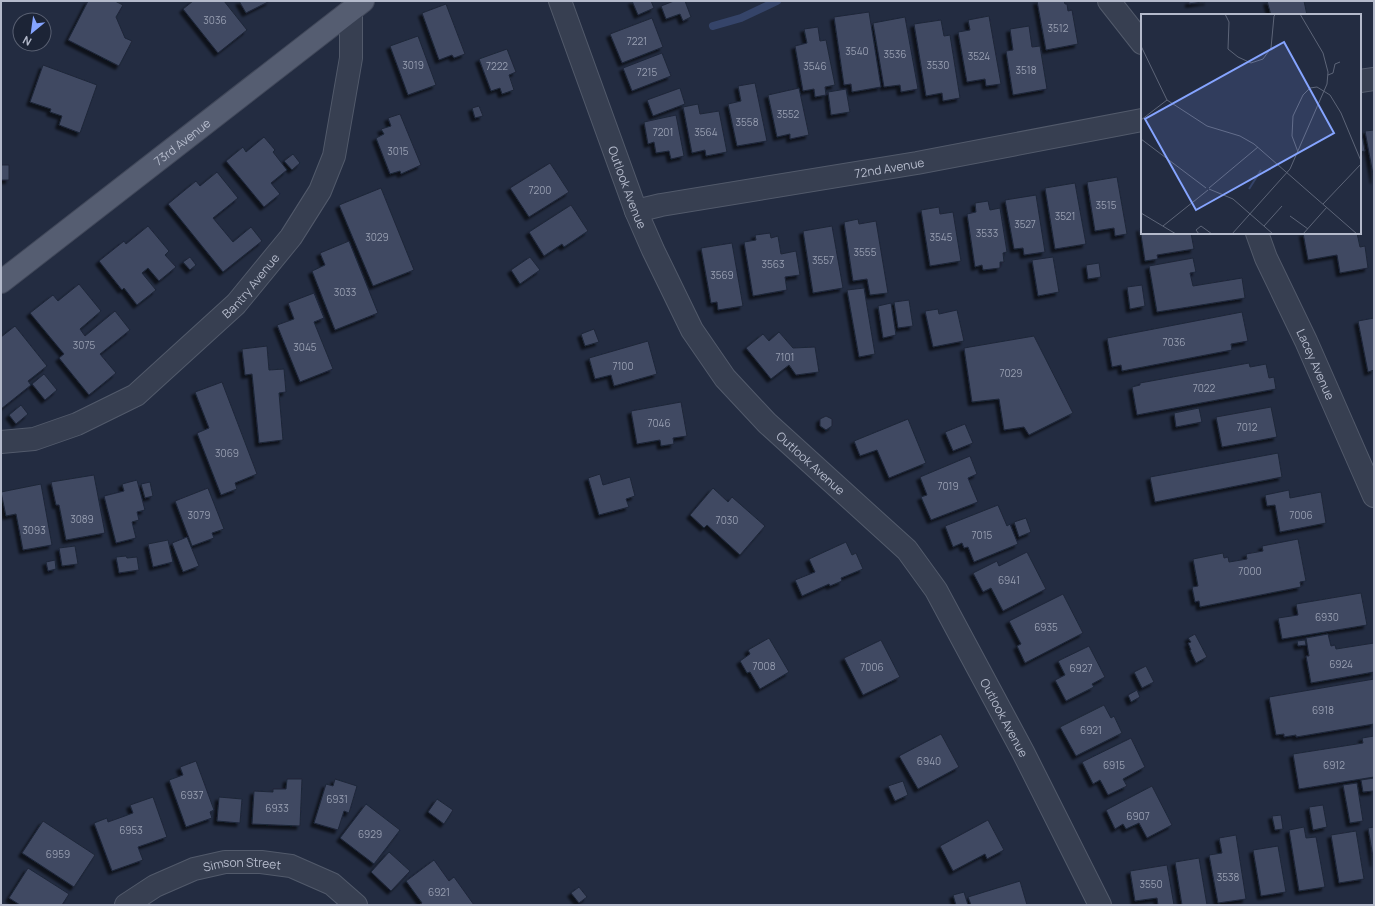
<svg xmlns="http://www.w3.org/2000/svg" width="1375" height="906" font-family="Manrope,sans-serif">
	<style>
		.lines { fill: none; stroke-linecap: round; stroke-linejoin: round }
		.stream { stroke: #354469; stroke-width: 8 }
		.building { fill: #3f4862; stroke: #1e2638; filter: url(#shadow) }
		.minor-casing { stroke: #525a6b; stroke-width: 24 }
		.major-casing { stroke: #41485a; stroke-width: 24 }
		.minor { stroke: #373f51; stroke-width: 22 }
		.major { stroke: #555d71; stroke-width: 22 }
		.labels { text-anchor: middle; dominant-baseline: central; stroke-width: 3; stroke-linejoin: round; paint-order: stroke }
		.number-label { font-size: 10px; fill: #979eb1 }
		.street-label { font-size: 12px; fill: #b4bacb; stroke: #1c2436 }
		.inset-river { fill: none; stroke: #354469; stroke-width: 2 }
		.inset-road { fill: none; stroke: #5d6578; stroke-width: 1 }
		.view { fill: #85a4ff; fill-opacity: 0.15; stroke: #85a4ff; stroke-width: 2 }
		.inset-edge { fill: none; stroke: #b4bacb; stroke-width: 2 }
	</style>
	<defs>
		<filter id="shadow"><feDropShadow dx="-3.5" dy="3.5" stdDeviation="1" flood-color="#0009"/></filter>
	</defs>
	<rect width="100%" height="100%" fill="#232c41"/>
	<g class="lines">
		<path class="stream" d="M713,26L741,18L777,1"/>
	</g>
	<path class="building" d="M88,1H115L123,5L116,17L125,38L132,41L119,66L68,40Z
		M193,1H224L247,30L218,53L183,9Z
		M239,1H270L246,13Z
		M632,1H651L654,8L638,15Z
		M674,1H685L691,17L683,21L680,14L666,19L661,6Z
		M1037,1H1064L1065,4H1067L1068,11L1072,10L1078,44L1046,50Z
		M1189,1H1208L1189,4Z
		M1267,1H1304L1307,15H1271Z
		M446,4L465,54L454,58L452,55L439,60L422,13Z
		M869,12L881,87L852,92L851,84L844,85L834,17Z
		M989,16L1001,84L986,86L985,79L967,82L958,32L970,30L968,20Z
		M905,17L918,89L901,92L900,85L884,87L873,23Z
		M652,18L663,47L622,63L610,34Z
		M941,20L944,36L950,35L960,98L943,101L942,93L926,96L914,24Z
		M1029,26L1032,47L1040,46L1047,89L1013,95L1006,51L1013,50L1010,29Z
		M818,27L820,41L826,40L835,85L825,87L826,95L815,97L814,89L803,91L795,46L807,43L804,29Z
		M418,36L436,85L408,95L390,46Z
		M507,49L516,72L509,75L514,90L502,94L500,88L491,91L479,59Z
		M662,53L671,76L632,91L623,68Z
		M43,65L97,85L80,133L59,125L62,116L50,112L51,109L30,102Z
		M755,83L767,141L737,146L728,104L741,101L738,86Z
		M680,88L685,104L653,116L647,100Z
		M799,88L809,135L790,139V134L777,137L768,95Z
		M846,89L850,112L831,115L828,92Z
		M698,104L700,114L719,111L727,152L706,156L705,150L692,153L683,107Z
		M479,106L483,116L475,118L472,108Z
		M400,114L421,165L401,174L400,171L390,174L376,138L384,134L381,129L391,126L388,118Z
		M676,115L684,156L671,159L669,151L656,153L654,142L648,144L644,122Z
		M1360,123L1365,151L1360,152Z
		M1374,130V180L1365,131Z
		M264,137L275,150L273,152L287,170L271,183L280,194L264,207L226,161L243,147L246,152Z
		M293,154L300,163L292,170L284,161Z
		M550,163L569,192L529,217L510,188Z
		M1,165H9V180H1Z
		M217,172L238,198L213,218L233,242L251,227L262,241L223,272L168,204L196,181L200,186Z
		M1117,177L1127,234L1115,236L1114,228L1095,231L1087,182Z
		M1075,183L1086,244L1055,249L1045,188Z
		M381,188L414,270L373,286L339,205Z
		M1036,195L1045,252L1024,255L1023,248L1014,249L1005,200Z
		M988,201L990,210L1000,208L1007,252L1003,253L1004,262H1000V268L983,270L982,265L975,267L967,214L976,212L975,203Z
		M571,205L588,231L564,247L562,244L544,256L529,232Z
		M939,207L940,214L953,212L961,261L930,266L921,210Z
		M858,219L859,224L876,221L888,293L870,295L867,279L853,281L844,222Z
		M148,226L169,251L165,255L176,267L159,281L148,268L142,273L156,290L137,305L124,288L122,290L99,261L124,241L126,244Z
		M832,226L843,288L813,293L803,231Z
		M1140,228H1142V233H1191L1194,249L1157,255L1158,259L1145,261Z
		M770,233L771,238L778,236L781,254L796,251L800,275L785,277L787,290L753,296L744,242L756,240L755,235Z
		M1303,233H1357L1360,247L1365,246L1368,268L1340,273L1337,255L1308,260Z
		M349,241L378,313L335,330L312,271L325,265L320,253Z
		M732,243L743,306L718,310L717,302L711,303L701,248Z
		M190,257L196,265L190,270L183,262Z
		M530,257L540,270L520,284L511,270Z
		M1053,257L1059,292L1038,296L1032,260Z
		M1193,258L1196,272L1190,273L1193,286L1242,278L1245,298L1157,312L1149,266Z
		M1099,263L1101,277L1088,279L1086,265Z
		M79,284L101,311L80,329L85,336L115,311L130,330L100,354L116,373L89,395L59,358L64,354L30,313L53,295L58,301Z
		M1142,285L1145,306L1130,309L1127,287Z
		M864,288L875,354L859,357L847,290Z
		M314,293L324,318L314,322L333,369L300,382L277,325L294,319L288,303Z
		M909,300L913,326L898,328L894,302Z
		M891,303L896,335L883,338L878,306Z
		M938,309L939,314L957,310L964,341L933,347L925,311Z
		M1242,312L1248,341L1231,344L1232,350L1122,371L1121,365L1112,367L1107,338Z
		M1374,318V370L1368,372L1358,321Z
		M15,326L47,366L28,381L31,385L1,409V337Z
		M594,329L599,342L585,346L581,334Z
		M779,332L793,348L815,347L819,372L796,375L789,365L771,379L746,348L763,334L769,341Z
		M1034,336L1073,413L1029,435L1024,427L1004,430L999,399L972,402L964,348Z
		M648,341L657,374L614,386L611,375L595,379L589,358Z
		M267,346L269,370L284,369L286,392L279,393L283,440L259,443L252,374L245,375L242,349Z
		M1249,363L1250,367L1266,364L1269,378L1274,377L1276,389L1137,415L1132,387L1140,385V383Z
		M44,374L57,390L45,400L32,384Z
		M222,382L257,474L235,483L237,489L221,495L197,433L209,428L195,392Z
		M681,402L687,436L673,438L674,444L661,446L660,440L637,444L631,411Z
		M21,405L28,414L16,424L9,415Z
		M1271,407L1277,437L1222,447L1216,417Z
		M1199,408L1202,422L1176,427L1174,413Z
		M826,416L832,419V426L826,430L820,426V419Z
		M908,419L926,463L889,478L877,450L860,456L854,441Z
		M965,424L973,443L953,451L945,432Z
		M1278,453L1282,477L1155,502L1150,477Z
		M970,456L977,474L968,478L978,502L931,520L921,497L927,495L920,477Z
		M600,474L603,485L630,477L635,496L626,499L629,507L599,515L588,478Z
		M94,475L105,533L66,540L59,505H56L51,482Z
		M137,480L145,510L137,512L139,520L132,522L136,538L116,543L104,496L124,491L122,484Z
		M150,482L153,496L145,498L141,484Z
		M41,484L52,545L23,550L16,514L6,516L1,492Z
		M208,488L224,529L212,533L214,538L192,546L175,501Z
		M713,488L728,502L732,497L765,526L740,555L707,525L704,528L690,515Z
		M1289,490L1290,498L1321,492L1326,523L1280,532L1275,505L1267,506L1265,495Z
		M998,505L1007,526L1010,524L1018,544L974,562L968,547L964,548L962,543L953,547L945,526Z
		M1026,518L1031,532L1019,537L1014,522Z
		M187,537L199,566L183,572L172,543Z
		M1298,539L1306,581L1300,582L1301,587L1200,607L1199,601L1195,602L1192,587L1198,586L1193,559L1223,553L1224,558L1228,557L1229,562L1247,559L1246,554L1263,551L1262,546Z
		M168,540L173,562L153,567L148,544Z
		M846,542L852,555L856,553L863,569L841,578L842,581L830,586L829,584L802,596L795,580L815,572L809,559Z
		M75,546L78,564L62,566L59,548Z
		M1027,552L1046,589L1003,611L991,588L983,592L973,573L997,561L999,566Z
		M126,556L127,558L137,557L139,570L119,573L116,557Z
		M55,560L56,569L48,571L46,562Z
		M1361,593L1367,625L1282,639L1278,618L1298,615L1296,604Z
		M1063,594L1083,633L1025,663L1017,646L1021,644L1009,621Z
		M1195,634L1207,657L1196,663L1190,650H1191L1188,643L1191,642L1188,638Z
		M1328,634L1331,646L1335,645L1336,649L1374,643V672L1311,683L1306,656H1309L1306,638Z
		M769,638L789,672L760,689L750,672L747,673L740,661L750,654L748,650Z
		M881,640L900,677L863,695L844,658Z
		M1305,640L1306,645L1298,646L1297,641Z
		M1089,646L1105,677L1092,684L1094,687L1066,701L1055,680L1065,675L1058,661Z
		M1146,666L1154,682L1142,688L1134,672Z
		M1374,679V724L1296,737V735L1284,737V734L1276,735L1269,697Z
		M1137,690L1140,697L1131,702L1128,695Z
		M1104,705L1111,718L1114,716L1122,733L1076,756L1060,727Z
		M941,734L959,767L918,789L899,756Z
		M1374,736V777L1299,789L1293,754L1363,743L1362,738Z
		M1131,738L1145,767L1123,779L1127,786L1108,795L1100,780L1093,784L1082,762Z
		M196,761L214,810L210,812L212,818L186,827L169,780L183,775L180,767Z
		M1374,778V791L1363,792L1361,780Z
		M287,779H302L300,826L252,824L254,791L273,792V789H286Z
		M335,779L357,786L349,813L344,811L338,830L314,823L326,784L333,786Z
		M903,781L908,795L895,801L888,786Z
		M1357,783L1363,821L1350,823L1343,785Z
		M1152,786L1172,825L1147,838L1139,823L1126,829L1123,824L1115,829L1106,810Z
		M153,797L167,837L138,847L143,860L112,871L94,823L107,818L108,822L133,813L130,805Z
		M219,797L242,799L240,823L217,821Z
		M437,799L453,810L444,824L428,812Z
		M366,804L400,830L374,864L340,838Z
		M1323,805L1327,827L1313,830L1309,807Z
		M1281,815L1283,829L1275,830L1272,816Z
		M988,820L1004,850L987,859L985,854L953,871L940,846Z
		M43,821L95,855L74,887L22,853Z
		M1304,827L1306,838L1316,837L1325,887L1299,891L1289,830Z
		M1374,827V863L1368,828Z
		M1356,831L1364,879L1339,883L1331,835Z
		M1236,835L1246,899L1218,903L1209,855L1222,853L1219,838Z
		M1278,846L1286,892L1261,896L1253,850Z
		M389,852L410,871L391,891L371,872Z
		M1199,858L1207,905H1182L1175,862Z
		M434,860L449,881L454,877L474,905H419L422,903L406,881Z
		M1167,865L1174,905H1158L1157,898L1135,901L1130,871Z
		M28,868L69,894L62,905H20L9,898Z
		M1020,881L1027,905H971L968,897Z
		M579,887L587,897L579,903L571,893Z
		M964,892L968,905H956L953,895Z"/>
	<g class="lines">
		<defs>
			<g id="minor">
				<path id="s1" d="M560,1L636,211L653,250L692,330L725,378L767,423L907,550L936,590L1023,752L1100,905"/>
				<path d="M1109,1L1142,43"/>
				<path d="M1360,81L1374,79"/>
				<path id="s2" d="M636,211L661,205L917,163L1142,120"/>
				<path id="s3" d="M1257,233L1266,258L1306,341L1374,496"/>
				<path id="s4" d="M1,442L34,439L77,424L136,395L236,304L291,237L320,191L334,156L351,58V10"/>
				<path id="s5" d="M126,905L155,886L194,869L225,862H261L291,866L332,884L356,905"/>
			</g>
			<g id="major">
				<path id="s6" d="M1,282L363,1"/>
			</g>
		</defs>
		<use href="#minor" class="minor-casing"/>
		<use href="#major" class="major-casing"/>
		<use href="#minor" class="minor"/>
		<use href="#major" class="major"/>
	</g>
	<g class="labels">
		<g class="number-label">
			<text x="215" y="20">3036</text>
			<text x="1058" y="28">3512</text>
			<text x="637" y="41">7221</text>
			<text x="857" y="51">3540</text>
			<text x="895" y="54">3536</text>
			<text x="979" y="56">3524</text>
			<text x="413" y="65">3019</text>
			<text x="938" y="65">3530</text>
			<text x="497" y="66">7222</text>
			<text x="815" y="66">3546</text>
			<text x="1026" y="70">3518</text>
			<text x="647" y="72">7215</text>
			<text x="788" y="114">3552</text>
			<text x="747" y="122">3558</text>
			<text x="663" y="132">7201</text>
			<text x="706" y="132">3564</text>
			<text x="398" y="151">3015</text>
			<text x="540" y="190">7200</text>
			<text x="1106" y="205">3515</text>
			<text x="1065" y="216">3521</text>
			<text x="1025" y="224">3527</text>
			<text x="987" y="233">3533</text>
			<text x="377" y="237">3029</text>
			<text x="941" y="237">3545</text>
			<text x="865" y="252">3555</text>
			<text x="823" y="260">3557</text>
			<text x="773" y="264">3563</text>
			<text x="722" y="275">3569</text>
			<text x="345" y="292">3033</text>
			<text x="1174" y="342">7036</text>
			<text x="84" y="345">3075</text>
			<text x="305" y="347">3045</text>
			<text x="785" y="357">7101</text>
			<text x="623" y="366">7100</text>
			<text x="1011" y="373">7029</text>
			<text x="1204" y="388">7022</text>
			<text x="659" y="423">7046</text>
			<text x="1247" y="427">7012</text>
			<text x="227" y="453">3069</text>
			<text x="948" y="486">7019</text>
			<text x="199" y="515">3079</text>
			<text x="1301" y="515">7006</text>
			<text x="82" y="519">3089</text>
			<text x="727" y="520">7030</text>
			<text x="34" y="530">3093</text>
			<text x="982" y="535">7015</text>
			<text x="1250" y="571">7000</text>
			<text x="1009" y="580">6941</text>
			<text x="1327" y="617">6930</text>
			<text x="1046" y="627">6935</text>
			<text x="1341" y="664">6924</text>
			<text x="764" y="666">7008</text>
			<text x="872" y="667">7006</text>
			<text x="1081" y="668">6927</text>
			<text x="1323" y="710">6918</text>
			<text x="1091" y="730">6921</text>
			<text x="929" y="761">6940</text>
			<text x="1114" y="765">6915</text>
			<text x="1334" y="765">6912</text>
			<text x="192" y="795">6937</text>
			<text x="337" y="799">6931</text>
			<text x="277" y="808">6933</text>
			<text x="1138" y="816">6907</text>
			<text x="131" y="830">6953</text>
			<text x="370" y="834">6929</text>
			<text x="58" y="854">6959</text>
			<text x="1228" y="877">3538</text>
			<text x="1151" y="884">3550</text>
			<text x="439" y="892">6921</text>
		</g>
		<g class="street-label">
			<text stroke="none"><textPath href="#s6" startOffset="229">73rd Avenue</textPath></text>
			<text stroke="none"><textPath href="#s2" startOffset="257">72nd Avenue</textPath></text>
			<text stroke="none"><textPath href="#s1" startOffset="198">Outlook Avenue</textPath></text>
			<text stroke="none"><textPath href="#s4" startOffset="303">Bantry Avenue</textPath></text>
			<text stroke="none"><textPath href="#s3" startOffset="144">Lacey Avenue</textPath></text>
			<text stroke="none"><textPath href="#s1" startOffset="534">Outlook Avenue</textPath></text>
			<text stroke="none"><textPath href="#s1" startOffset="858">Outlook Avenue</textPath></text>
			<text stroke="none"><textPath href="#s5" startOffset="126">Simson Street</textPath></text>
		</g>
	</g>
	<g transform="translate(1141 14)">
		<rect width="220" height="220" fill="#232c41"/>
		<path class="inset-river" d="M108,175L120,156"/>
		<path class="inset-road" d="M84,0L88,8L87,35L97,43L110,49L122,45L130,34L133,2L135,0M0,32L26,86L66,112L99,122L113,130L216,220M187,61L192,59L194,50L199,48M0,106L26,86M0,125L65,174M157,138L151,122L152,102L162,81L169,74L176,73L189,81L200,99L220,147M68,174L117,133M68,175L92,185L132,220M182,190L220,150M0,199L35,220M149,202L167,215M22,212L67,176M123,212L141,192M58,220L55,216L60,212L71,220M91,220L149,155L186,70L187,58L182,39L159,0M162,220L186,193"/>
		<path class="view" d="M143,28L193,119L55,196L4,105Z"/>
		<rect width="220" height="220" class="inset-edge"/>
	</g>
	<rect width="1375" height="906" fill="none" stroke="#b4bacb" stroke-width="4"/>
	<g transform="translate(32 32) rotate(209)"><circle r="19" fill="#1c2436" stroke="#596072"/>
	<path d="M0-3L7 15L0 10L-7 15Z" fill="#85a4ff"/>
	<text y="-6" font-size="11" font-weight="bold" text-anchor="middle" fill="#b4bacb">N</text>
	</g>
</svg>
